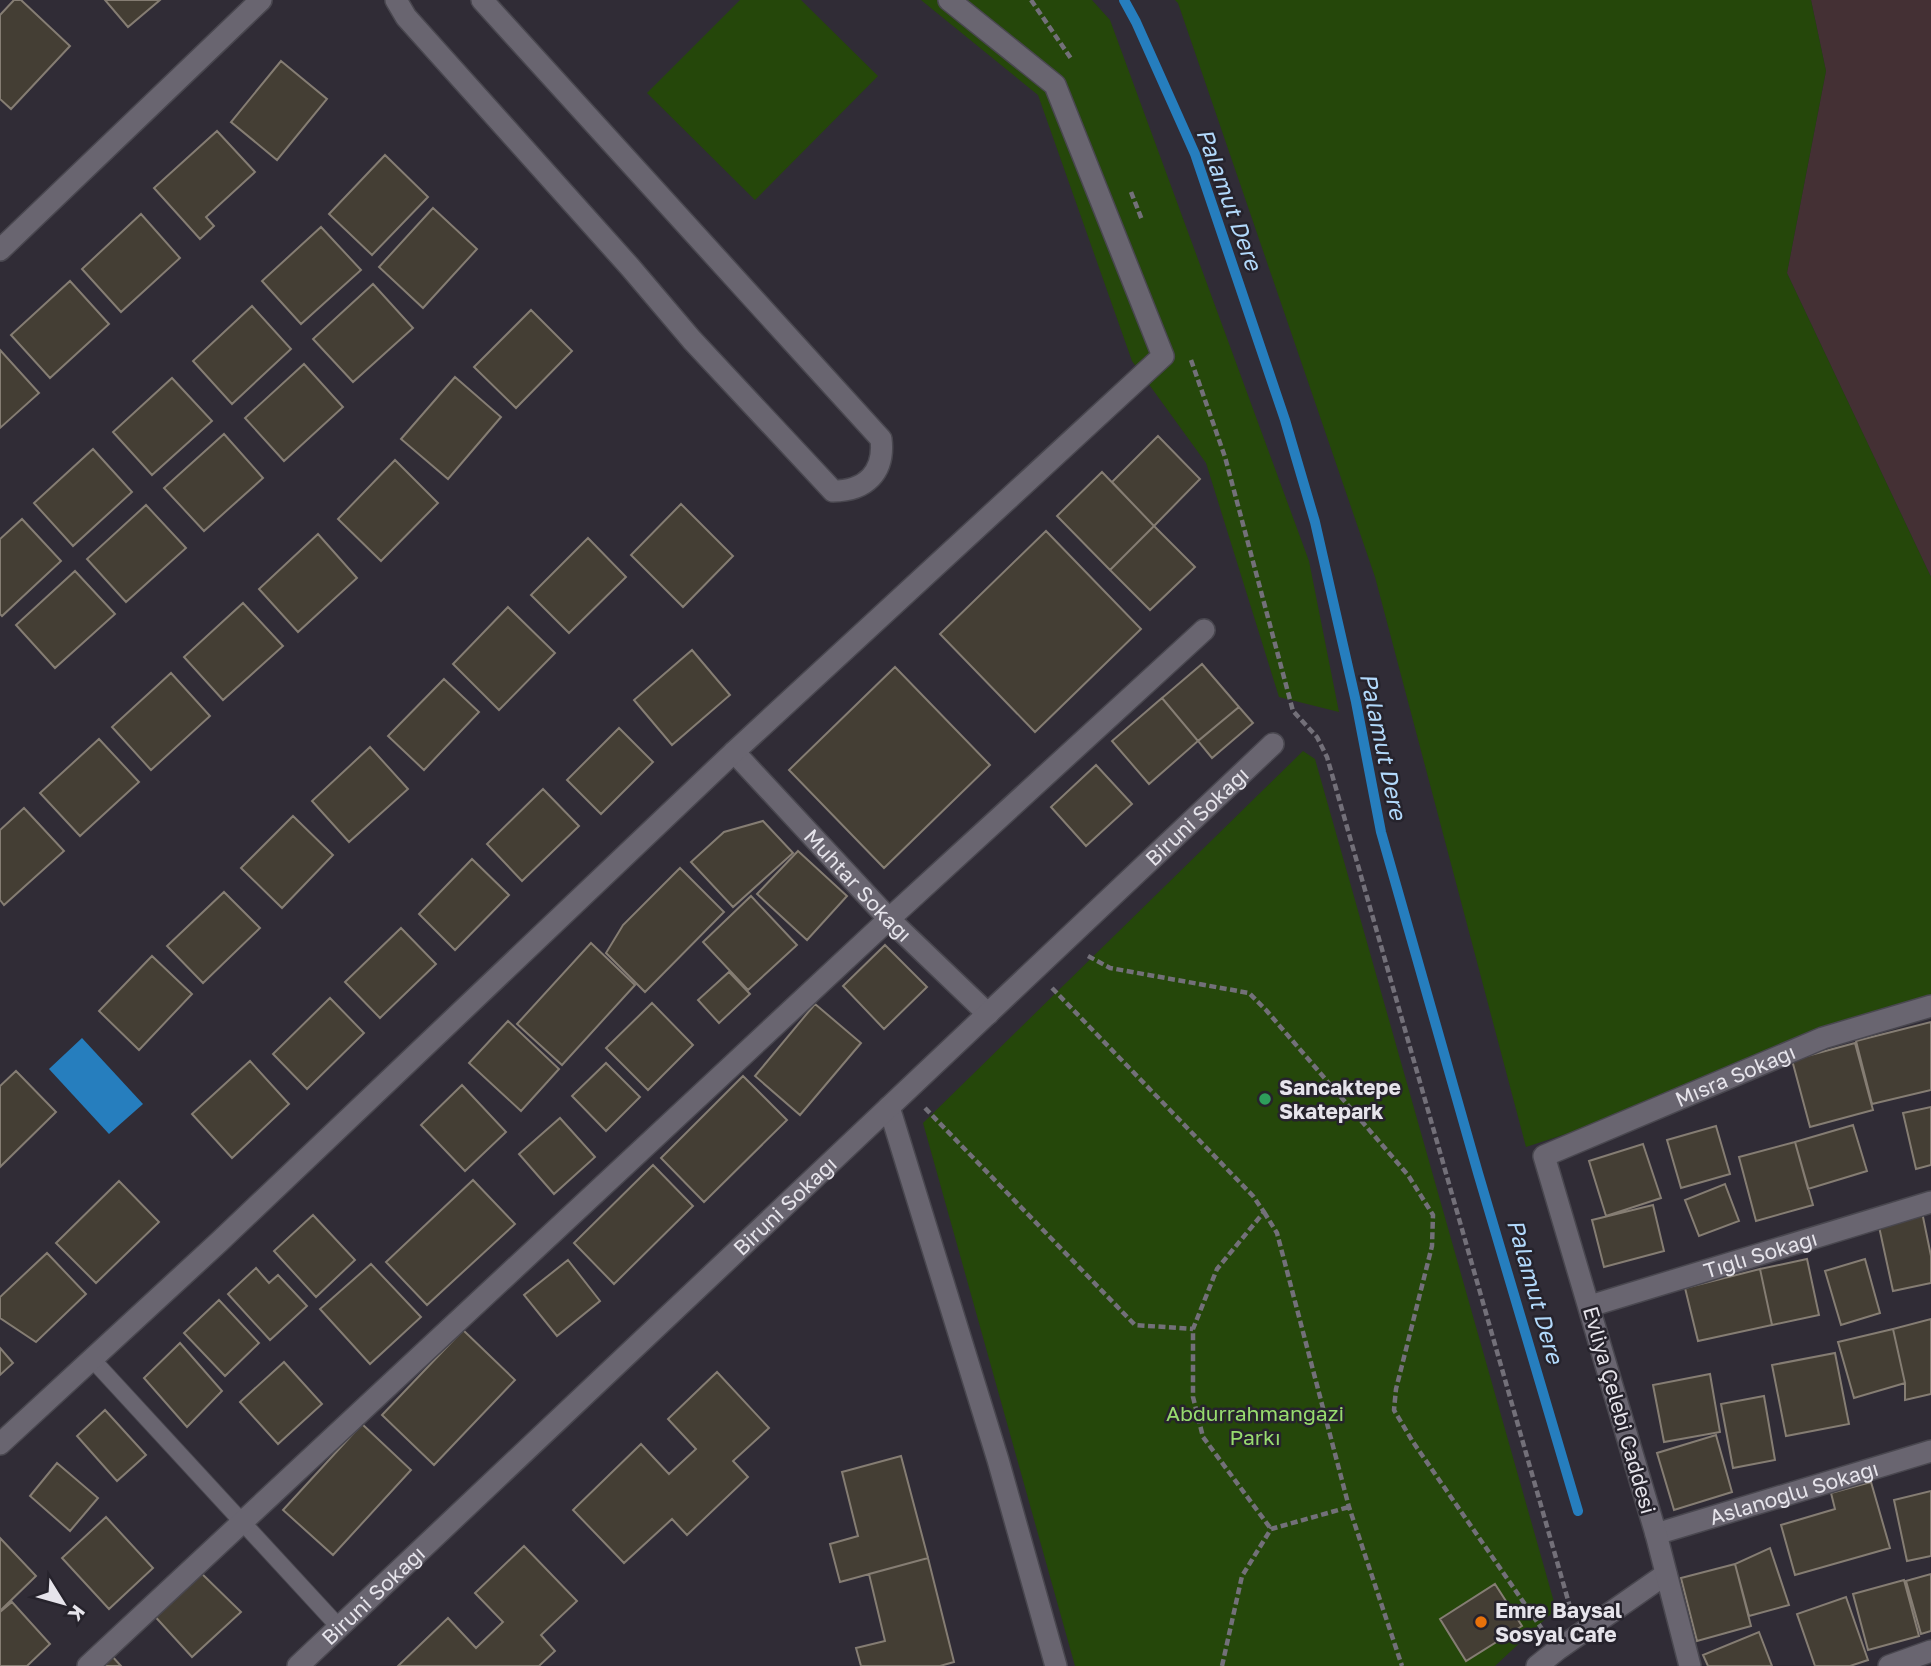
<svg xmlns="http://www.w3.org/2000/svg" width="1931" height="1666" font-family="'Golos Text',sans-serif">
	<style>
		.industrial { fill: #443034 }
		.green { fill: #25470a }
		.water { fill: #267ebe }
		.lines { fill: none; stroke-linecap: round; stroke-linejoin: round }
		.stream { stroke: #267ebe; stroke-width: 10 }
		.building { fill: #443e34; stroke: #857d73; stroke-width: 2 }
		.lane-casing { stroke: #49474f; stroke-width: 18 }
		.street-casing { stroke: #49474f; stroke-width: 24 }
		.path { stroke: #737079; stroke-width: 4.5; stroke-dasharray: 7 3.5; stroke-linecap: butt }
		.lane { stroke: #696570; stroke-width: 16 }
		.street { stroke: #696570; stroke-width: 21 }
		.leisure-dot { fill: #2e9e5b; stroke: #26232c; stroke-width: 2.5 }
		.food-dot { fill: #e8710a; stroke: #26232c; stroke-width: 2.5 }
		.labels { text-anchor: middle; dominant-baseline: central; stroke-width: 5; stroke-linejoin: round; paint-order: stroke }
		.street-label { font-size: 21px; fill: #e6e4eb; stroke: #26232c }
		.poi-label { font-size: 21px; font-weight: bold; fill: #e6e4eb; stroke: #26232c; text-anchor: start }
		.park-label { font-size: 21px; fill: #98dc6f; stroke: #26232c }
		.water-label { font-size: 23px; font-style: italic; fill: #b2d9fb; stroke: #26232c }
	</style>
	<rect width="100%" height="100%" fill="#302c36"/>
	<path class="industrial" d="M1811,0H1931V577L1787,273L1826,71Z"/>
	<path class="green" d="M740,0H801L878,76L755,200L647,93Z
		M921,0H1092L1110,20L1309,561L1339,712L1279,697L1206,463L1132,361L1038,95Z
		M1175,0H1811L1826,71L1787,273L1931,577V1015L1526,1147L1375,577L1178,3Z
		M1303,751L1315,759L1556,1609L1495,1666H1075L923,1123Z"/>
	<path class="water" d="M82,1038L143,1104L109,1134L49,1069Z"/>
	<g class="lines">
		<path class="stream" d="M1124,0L1136,22L1195,154L1285,420L1315,522L1356,702L1381,832L1478,1173L1578,1511"/>
	</g>
	<path class="building" d="M14,0H21L70,46L11,109L0,99V15Z
		M105,0H160L128,27Z
		M281,61L327,99L277,160L231,122Z
		M217,131L255,172L206,217L214,226L200,239L154,188Z
		M385,155L428,197L372,255L329,214Z
		M433,208L477,249L423,308L379,267Z
		M141,214L180,258L121,312L82,269Z
		M321,227L361,270L301,324L262,281Z
		M70,281L109,324L50,378L11,335Z
		M373,284L413,328L353,382L313,339Z
		M252,306L291,349L232,404L193,361Z
		M531,310L572,351L516,408L474,367Z
		M0,350L39,393L0,428Z
		M304,364L343,407L284,461L245,418Z
		M455,377L501,417L448,479L401,439Z
		M172,378L212,421L152,475L113,432Z
		M224,434L263,478L204,531L164,488Z
		M1158,436L1200,479L1154,526L1112,482Z
		M93,449L132,492L73,546L34,503Z
		M395,460L438,503L381,561L338,519Z
		M1102,472L1154,526L1110,570L1057,516Z
		M681,504L733,556L683,607L631,555Z
		M146,505L186,548L126,602L87,559Z
		M22,519L61,561L2,616L0,614V539Z
		M1154,526L1195,567L1150,610L1110,570Z
		M1046,531L1141,629L1035,732L940,634Z
		M318,534L357,578L298,632L259,589Z
		M588,538L626,577L569,633L531,595Z
		M75,571L115,614L55,668L16,625Z
		M243,603L283,646L223,700L184,657Z
		M508,607L555,653L499,710L453,664Z
		M692,650L730,695L672,745L634,700Z
		M1202,664L1239,707L1198,741L1162,698Z
		M895,667L990,765L884,868L789,770Z
		M171,673L210,716L151,770L112,727Z
		M444,679L479,712L424,770L388,736Z
		M1162,698L1198,741L1149,784L1112,741Z
		M1239,707L1253,723L1212,758L1198,741Z
		M619,728L653,762L601,814L567,780Z
		M99,739L139,782L80,836L40,793Z
		M370,747L408,789L349,842L312,801Z
		M1096,765L1132,804L1086,846L1051,807Z
		M543,789L579,826L522,881L487,844Z
		M24,808L64,851L4,905L0,900V830Z
		M293,816L333,855L282,908L241,868Z
		M763,821L793,853L733,907L691,862L724,832Z
		M798,851L847,896L807,940L757,894Z
		M472,859L509,895L455,950L419,914Z
		M680,868L724,912L645,992L606,953L623,925Z
		M224,892L260,928L203,983L167,946Z
		M751,896L797,945L748,990L703,942Z
		M401,928L436,964L380,1018L345,982Z
		M591,943L635,985L562,1065L517,1024Z
		M885,945L927,987L884,1029L843,986Z
		M152,956L192,994L139,1050L99,1011Z
		M729,972L750,994L719,1023L698,1000Z
		M330,998L364,1033L307,1089L273,1054Z
		M652,1003L693,1045L648,1090L606,1048Z
		M815,1004L861,1043L800,1115L755,1076Z
		M508,1021L559,1069L521,1111L469,1063Z
		M1931,1022V1090L1872,1104L1856,1041Z
		M1855,1043L1873,1110L1810,1127L1792,1060Z
		M250,1061L289,1104L232,1158L192,1114Z
		M606,1063L640,1097L606,1131L572,1096Z
		M16,1071L56,1112L0,1167V1086Z
		M743,1076L787,1120L704,1202L661,1158Z
		M462,1085L506,1132L465,1171L421,1125Z
		M1931,1107V1165L1916,1169L1903,1113Z
		M560,1118L595,1157L554,1194L519,1154Z
		M1853,1125L1867,1171L1808,1189L1795,1142Z
		M1716,1126L1730,1174L1681,1188L1667,1140Z
		M1795,1142L1813,1205L1756,1221L1739,1157Z
		M1643,1144L1661,1198L1606,1216L1589,1161Z
		M653,1165L693,1206L614,1284L574,1243Z
		M473,1180L515,1224L427,1305L386,1262Z
		M119,1181L159,1222L96,1283L56,1243Z
		M1725,1184L1739,1221L1699,1236L1685,1200Z
		M1653,1205L1664,1251L1604,1267L1592,1220Z
		M1922,1212L1931,1256V1283L1893,1291L1878,1222Z
		M313,1215L355,1260L316,1297L274,1251Z
		M47,1253L86,1294L36,1342L0,1318V1297Z
		M1807,1259L1819,1315L1772,1325L1760,1269Z
		M1865,1259L1880,1313L1841,1325L1825,1271Z
		M568,1260L600,1301L557,1336L524,1295Z
		M371,1264L421,1317L370,1364L320,1309Z
		M256,1268L269,1283L278,1275L307,1306L270,1340L228,1294Z
		M1760,1269L1772,1325L1698,1341L1685,1288Z
		M219,1300L259,1343L225,1376L184,1333Z
		M1931,1319V1394L1905,1400V1383L1893,1329Z
		M1893,1329L1905,1383L1854,1398L1838,1342Z
		M463,1330L515,1380L434,1465L382,1415Z
		M180,1343L222,1391L187,1427L144,1378Z
		M0,1348L13,1363L0,1375Z
		M1835,1353L1849,1424L1786,1436L1772,1365Z
		M284,1362L322,1404L278,1444L240,1402Z
		M717,1372L769,1428L733,1461L748,1477L687,1535L672,1519L624,1563L573,1510L641,1444L669,1474L696,1449L668,1419Z
		M1710,1374L1720,1432L1664,1442L1653,1385Z
		M1764,1396L1775,1460L1733,1468L1721,1404Z
		M105,1410L146,1455L117,1481L77,1436Z
		M362,1424L411,1470L333,1555L283,1510Z
		M1716,1435L1732,1492L1674,1510L1657,1453Z
		M901,1456L928,1558L840,1582L830,1544L858,1536L842,1472Z
		M57,1463L98,1498L70,1531L30,1496Z
		M1871,1482L1890,1548L1795,1575L1781,1525L1835,1509L1831,1493Z
		M1931,1491V1556L1907,1561L1894,1500Z
		M106,1517L153,1568L109,1609L62,1558Z
		M0,1538L36,1576L0,1611Z
		M524,1546L577,1601L541,1635L555,1651L539,1666H398L448,1618L476,1648L503,1622L475,1593Z
		M1770,1548L1789,1605L1749,1616L1735,1564Z
		M928,1558L954,1662L940,1666H861L856,1648L885,1641L869,1574Z
		M1735,1564L1751,1626L1697,1641L1681,1578Z
		M197,1569L241,1612L192,1657L150,1611Z
		M1931,1574V1631L1921,1634L1906,1581Z
		M1904,1580L1919,1636L1868,1650L1853,1594Z
		M1495,1584L1522,1626L1466,1661L1440,1619Z
		M1846,1597L1868,1660L1850,1666H1815L1797,1614Z
		M12,1602L50,1644L27,1666H0V1612Z
		M1759,1632L1772,1666H1708L1703,1655Z
		M111,1655L121,1666H98Z"/>
	<g class="lines">
		<defs>
			<path id="lane" d="M92,1359L339,1627"/>
			<g id="street">
				<path d="M396,0L406,17L630,267L692,340L833,491C866,491 885,472 881,439L482,0"/>
				<path d="M0,250L261,0"/>
				<path id="s1" d="M734,752L889,919L988,1014"/>
				<path d="M889,1107L998,1460L1056,1666"/>
				<path id="s2" d="M1590,1306L1931,1202"/>
				<path d="M0,1444L219,1242L734,752L1163,356L1055,85L949,0"/>
				<path id="s3" d="M1656,1534L1931,1451"/>
				<path d="M88,1666L889,919L1204,630"/>
				<path id="s4" d="M298,1666L1273,744"/>
				<path d="M1537,1666L1557,1650L1666,1574"/>
				<path id="s5" d="M1690,1666L1656,1534L1544,1156L1823,1038L1931,1006"/>
				<path d="M1889,1666L1931,1651"/>
			</g>
		</defs>
		<use href="#lane" class="lane-casing"/>
		<use href="#street" class="street-casing"/>
		<path class="path" d="M1031,0L1072,60
			M1131,192L1142,220
			M1191,360L1225,457L1293,711L1317,737L1327,757L1570,1607
			M1088,956L1110,968L1249,993L1266,1010L1408,1175L1433,1215L1432,1246L1396,1389L1394,1410L1413,1442L1542,1629
			M1052,988L1253,1196L1264,1212L1217,1269L1193,1329V1397L1203,1437L1271,1529
			M925,1108L1135,1325L1193,1329
			M1264,1212L1277,1233L1349,1507L1402,1666
			M1222,1666L1242,1576L1271,1529L1349,1507"/>
		<use href="#lane" class="lane"/>
		<use href="#street" class="street"/>
	</g>
	<circle class="leisure-dot" cx="1265" cy="1099" r="7"/>
	<circle class="food-dot" cx="1481" cy="1622" r="7"/>
	<g class="labels">
		<g class="street-label">
			<text stroke="none"><textPath href="#s4" startOffset="1237">Biruni Sokağı</textPath></text>
			<text stroke="none"><textPath href="#s1" startOffset="182">Muhtar Sokağı</textPath></text>
			<text stroke="none"><textPath href="#s5" startOffset="738">Mısra Sokağı</textPath></text>
			<text stroke="none"><textPath href="#s4" startOffset="670">Biruni Sokağı</textPath></text>
			<text stroke="none"><textPath href="#s2" startOffset="178">Tığlı Sokağı</textPath></text>
			<text transform="translate(1620 1410) rotate(74)">Evliya Çelebi Caddesi</text>
			<text stroke="none"><textPath href="#s3" startOffset="144">Aslanoğlu Sokağı</textPath></text>
			<text stroke="none"><textPath href="#s4" startOffset="103">Biruni Sokağı</textPath></text>
		</g>
		<g class="poi-label">
			<text x="1279" y="1087">Sancaktepe<tspan x="1279" dy="24">Skatepark</tspan></text>
			<text x="1495" y="1610">Emre Baysal<tspan x="1495" dy="24">Sosyal Cafe</tspan></text>
		</g>
		<g class="park-label">
			<text x="1255" y="1413">Abdurrahmangazi<tspan x="1255" dy="24">Parkı</tspan></text>
		</g>
		<g class="water-label">
			<text transform="translate(1230 199) rotate(70)">Palamut Dere</text>
			<text transform="translate(1384 746) rotate(78)">Palamut Dere</text>
			<text transform="translate(1536 1291) rotate(74)">Palamut Dere</text>
		</g>
	</g>
	<g transform="translate(63 1603) rotate(127)" stroke="#26232c" stroke-width="5" paint-order="stroke">
	<path d="M0-5L12 26L0 18L-12 26Z" fill="#e6e4eb"/>
	<text y="-10" font-size="19" font-weight="bold" text-anchor="middle" fill="#e6e4eb">K</text>
	</g>
</svg>
